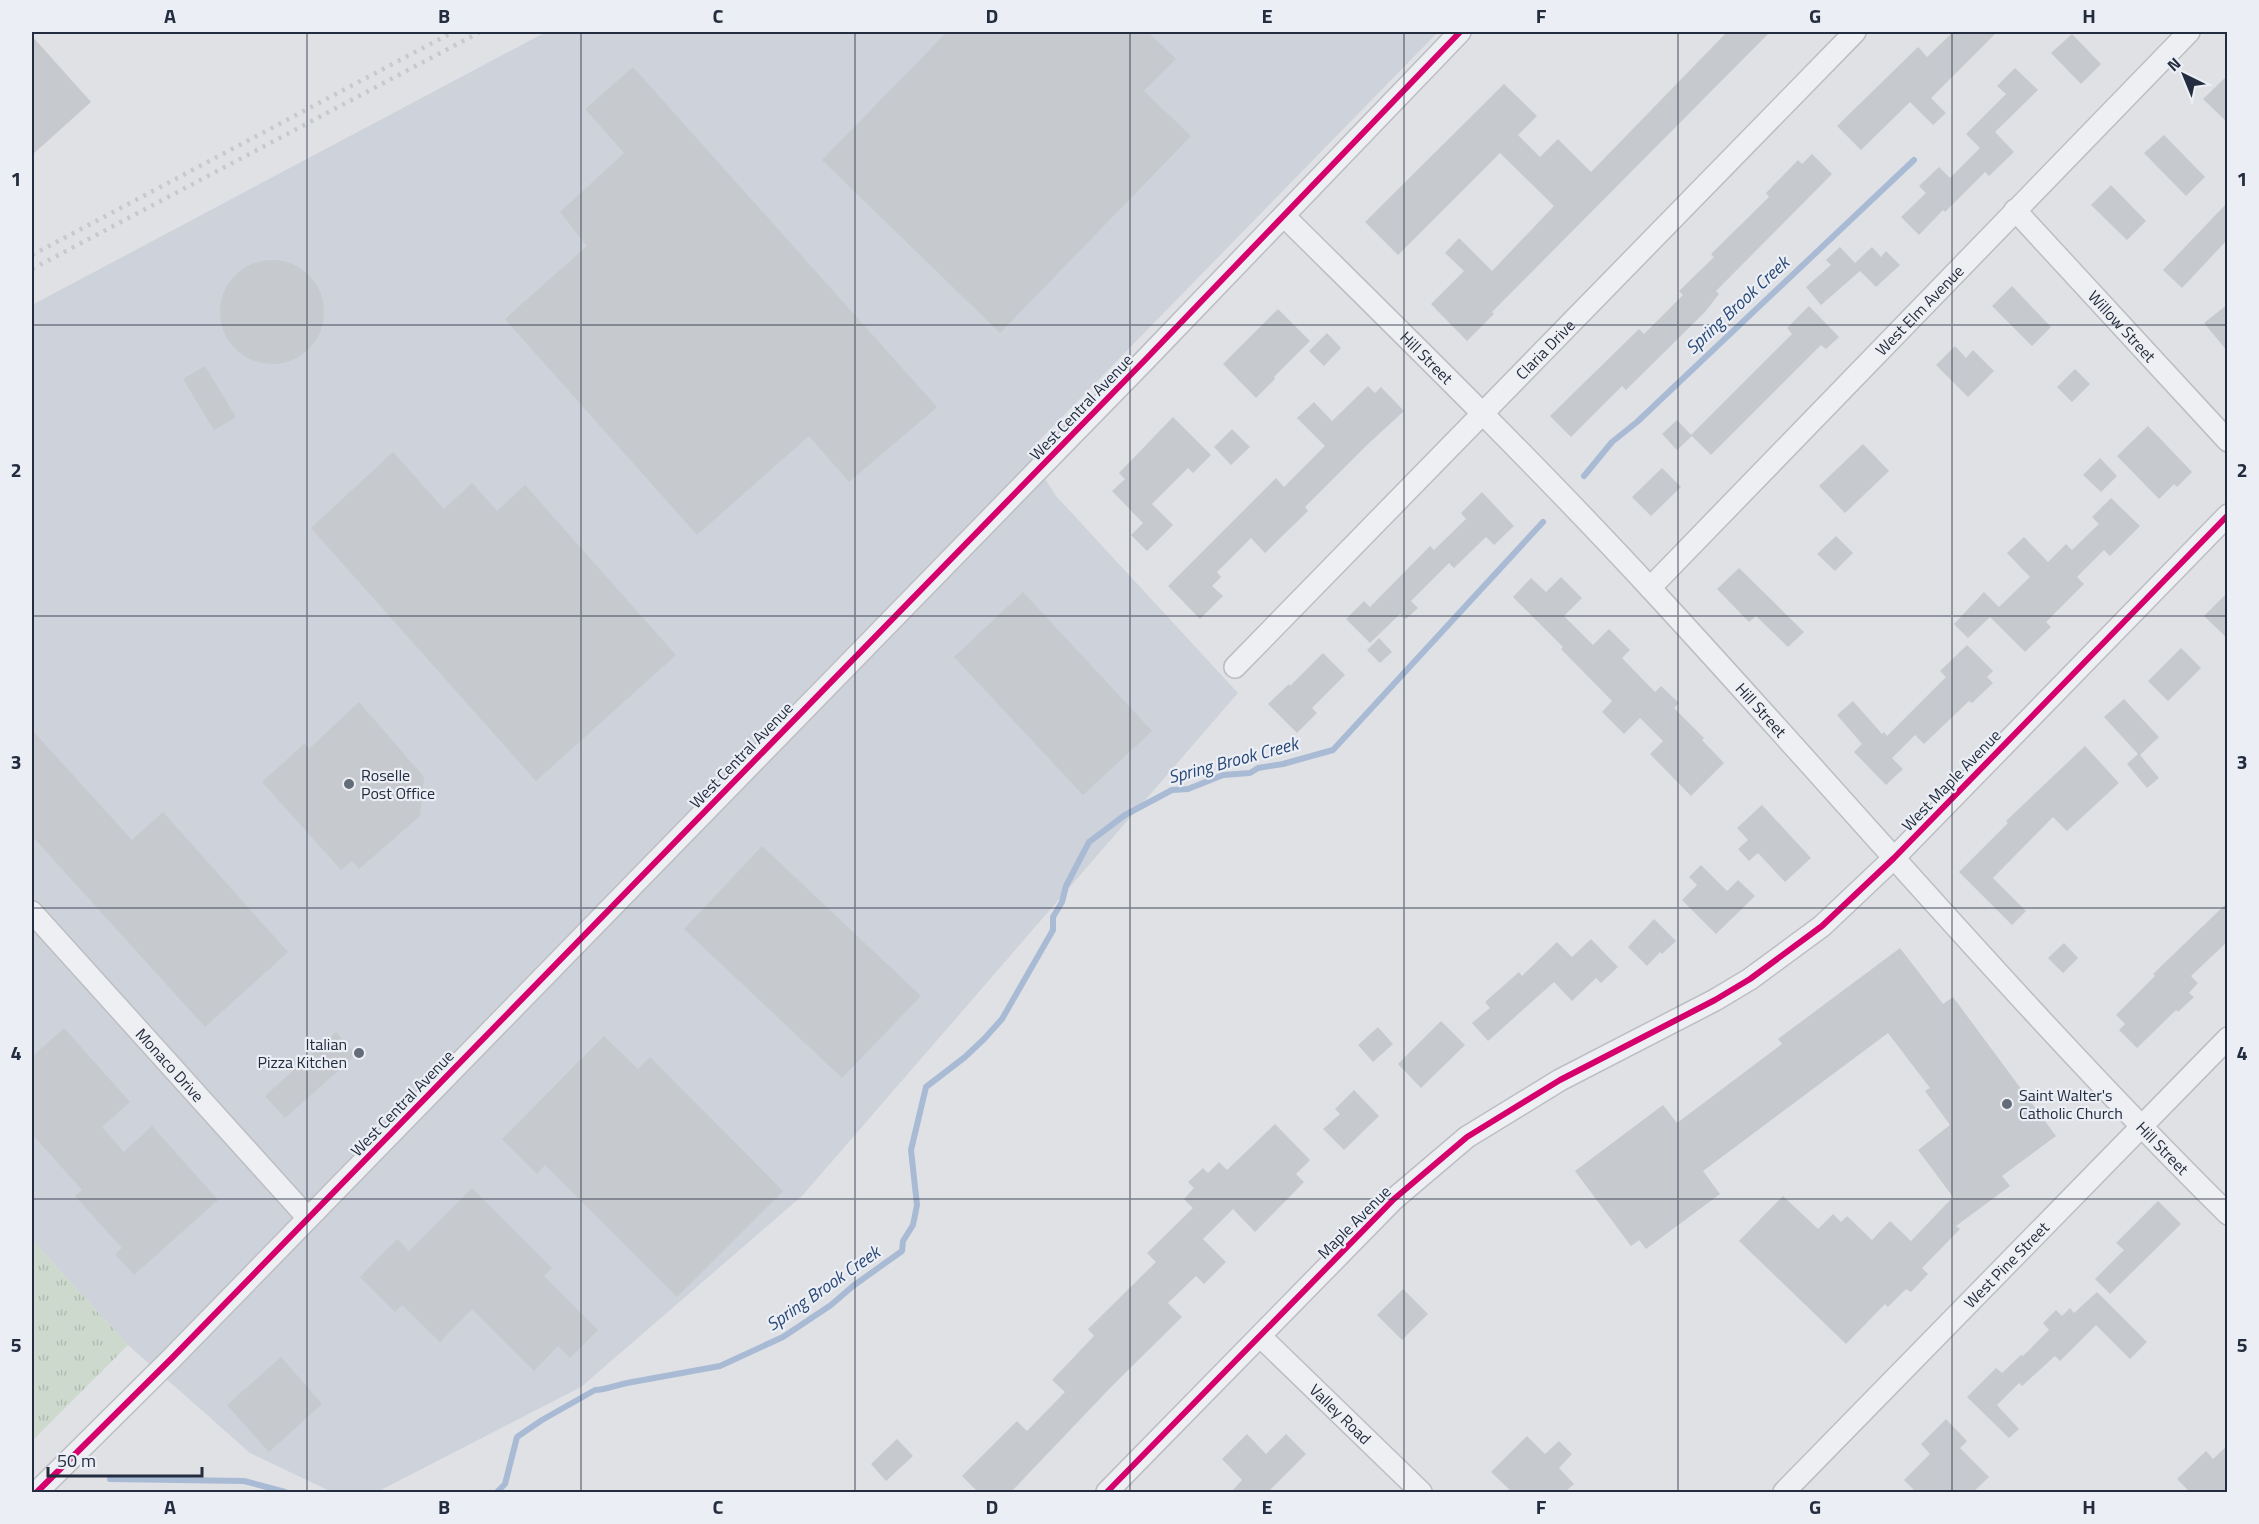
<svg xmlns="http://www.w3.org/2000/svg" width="2259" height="1524" font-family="'Titillium Web',sans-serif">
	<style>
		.built { fill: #ced2db }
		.grass { fill: url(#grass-tufts) }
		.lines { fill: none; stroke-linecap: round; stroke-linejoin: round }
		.stream { stroke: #a9bbd4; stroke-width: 6 }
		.building { fill: #c6c9cd }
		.minor-casing { stroke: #bcbec3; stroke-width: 24 }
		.minor { stroke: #eeeff2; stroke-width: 21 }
		.rail { stroke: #c7c9cd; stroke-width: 4.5; stroke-dasharray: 3 6; stroke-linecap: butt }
		.cycleway-casing { stroke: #ebeff5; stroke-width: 10 }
		.cycleway { stroke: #d6006c; stroke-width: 6 }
		.grid { fill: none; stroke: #242d3f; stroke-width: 1.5; stroke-opacity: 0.55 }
		.poi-dot { fill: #656c79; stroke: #ebeff5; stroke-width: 2 }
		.labels { text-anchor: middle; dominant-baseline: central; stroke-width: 4.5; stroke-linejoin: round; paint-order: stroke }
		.street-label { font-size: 16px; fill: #242d3f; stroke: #ebeff5 }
		.poi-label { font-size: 16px; fill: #242d3f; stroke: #ebeff5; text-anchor: start }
		.water-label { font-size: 18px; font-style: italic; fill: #2a4977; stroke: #ebeff5 }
		.neatline { fill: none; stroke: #242d3f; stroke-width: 2 }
		.grid-label { font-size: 20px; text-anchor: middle; font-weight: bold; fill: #242d3f }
	</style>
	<defs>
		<pattern id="grass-tufts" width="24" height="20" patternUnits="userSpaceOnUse" patternTransform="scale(1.5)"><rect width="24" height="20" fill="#ced9ce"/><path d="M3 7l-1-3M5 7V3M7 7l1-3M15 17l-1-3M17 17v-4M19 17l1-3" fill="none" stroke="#b1bbb2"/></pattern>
	</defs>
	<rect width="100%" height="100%" fill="#dfe1e5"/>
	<path class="built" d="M546,32H1438L1028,452L1056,496L1238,693L802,1196L581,1387L377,1492H332L250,1453L128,1345L32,1240V305Z"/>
	<path class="grass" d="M32,1240L128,1345L32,1441Z"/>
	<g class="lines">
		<path class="stream" d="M1584,476L1612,442L1637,422L1914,160
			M110,1479L244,1481L285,1492
			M497,1492L505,1484L517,1437L542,1420L595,1390C606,1390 616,1385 627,1383L720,1366L783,1337L831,1305L853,1286L902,1251L903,1241L913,1225L917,1205L911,1150L926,1087L965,1057L984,1039L1002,1019L1053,930V917L1062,902L1066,886L1089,842L1125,815L1172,790L1188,789L1223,775L1250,773L1258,768L1283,764L1333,750L1543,522"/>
	</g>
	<path class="building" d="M947,32H1148L1176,59L1144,91L1191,136L1000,333L822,160Z
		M1727,32H1770L1492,312L1494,314L1467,341L1431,304L1464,271L1445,253L1459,238L1492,271L1554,206L1500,153L1398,255L1365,222L1504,84L1537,116L1518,135L1540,157L1558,139L1591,172Z
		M1953,32H1997L1931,98L1946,113L1933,125L1910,102L1861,150L1837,126L1918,47L1927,57Z
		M2072,34L2101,64L2081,84L2051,53Z
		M32,36L91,102L32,155Z
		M633,67L937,407L849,482L809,436L697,535L505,319L587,246L560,212L624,153L585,109Z
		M2015,68L2038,90L1995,132L2014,152L1989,176L1985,172L1945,212L1943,210L1919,235L1901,217L1926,193L1919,186L1939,167L1950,178L1980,148L1966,134L2006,94L1997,86Z
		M2228,75V123L2203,99Z
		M2164,135L2205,177L2186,196L2144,153Z
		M1812,154L1832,174L1716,291L1719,294L1705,312L1626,390L1622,386L1571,437L1550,416L1639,329L1644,334L1683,295L1679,291L1714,257L1711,254L1769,197L1766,193L1798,160L1802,164Z
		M2111,185L2146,221L2127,240L2091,205Z
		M2228,202V239L2182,288L2163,270Z
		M1840,247L1855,263L1872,247L1881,257L1886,251L1900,265L1876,287L1860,271L1821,305L1806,287L1831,265L1826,260Z
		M220 312a52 52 0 1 1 104 0a52 52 0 1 1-104 0Z
		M2012,286L2051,327L2032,346L1992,306Z
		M2228,304V352L2204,323Z
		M1809,306L1839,337L1826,349L1821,345L1711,455L1691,435L1792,334L1787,328Z
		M1278,309L1310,341L1274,377L1275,379L1256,398L1223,364Z
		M1327,333L1341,348L1324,366L1309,351Z
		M1955,346L1966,358L1973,350L1994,371L1968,397L1936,365Z
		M205,366L236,417L214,430L183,379Z
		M2075,369L2090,384L2072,402L2057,387Z
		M1368,386L1375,393L1381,387L1404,411L1368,444L1305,507L1308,511L1265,553L1251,538L1217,572L1221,577L1212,586L1223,596L1200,619L1168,586L1276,478L1284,487L1325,446L1297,418L1314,402L1332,421Z
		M1173,417L1211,455L1193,473L1188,468L1152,504L1173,525L1147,551L1131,535L1143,523L1112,491L1125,479L1119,473Z
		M1677,420L1692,436L1677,450L1662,434Z
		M2148,426L2192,472L2177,487L2174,484L2159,499L2117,456Z
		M1232,429L1250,447L1231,465L1214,447Z
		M1863,444L1889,471L1845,513L1819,486Z
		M393,452L444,509L472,483L497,511L525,485L676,655L536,781L311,528Z
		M2100,458L2117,476L2101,492L2083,475Z
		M1662,468L1681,487L1651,516L1632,497Z
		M1482,492L1514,526L1494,545L1486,537L1454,568L1449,563L1411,601L1418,608L1406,619L1400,614L1370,643L1346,619L1364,601L1370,607L1430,546L1434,550L1466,519L1461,513Z
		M2111,498L2140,526L2110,556L2104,550L2077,577L2084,584L2046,622L2051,627L2025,652L1990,617L1968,638L1954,624L1984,592L1999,607L2030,577L2007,553L2024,537L2048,562L2066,544L2072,550L2099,524L2092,517Z
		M1836,536L1853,553L1835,571L1817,554Z
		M1739,568L1804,632L1788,647L1756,616L1749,622L1717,589Z
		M1561,577L1582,598L1564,616L1593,645L1609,629L1630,650L1622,658L1655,692L1661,686L1679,703L1674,708L1704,738L1702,740L1724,763L1691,796L1650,754L1663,741L1640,718L1624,734L1602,712L1612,701L1561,649L1563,647L1513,597L1531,578L1546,592Z
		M1023,592L1152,731L1083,795L954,657Z
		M2228,592V639L2204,616Z
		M1379,638L1392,652L1380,663L1367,650Z
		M1967,645L1993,671L1987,677L1993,683L1972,703L1969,701L1924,744L1915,735L1892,758L1903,769L1886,785L1854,752L1862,744L1837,715L1853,701L1882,734L1884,732L1887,736L1946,677L1940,671Z
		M2181,648L2201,668L2168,701L2148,681Z
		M1323,653L1345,675L1312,708L1317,713L1297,733L1268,704L1289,684L1290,686Z
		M2124,699L2159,737L2140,755L2159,778L2147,788L2127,764L2138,754L2104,717Z
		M359,702L424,777L420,816L359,869L352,861L341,870L262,782L305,743L309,749Z
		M32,730L132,840L163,812L288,952L205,1027L32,836Z
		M2085,746L2119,783L2067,831L2053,817L1993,878L2026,911L2012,925L1959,872L2008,823L2006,821Z
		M1762,805L1811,858L1785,882L1758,853L1749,861L1738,849L1748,840L1737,828Z
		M762,846L921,996L842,1078L684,929Z
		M1701,865L1727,891L1738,880L1755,896L1716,934L1682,900L1697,885L1689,877Z
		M2228,902V941L2191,976L2198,983L2189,993L2194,997L2178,1012L2176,1010L2137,1048L2119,1030L2125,1024L2116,1015L2155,976L2153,974Z
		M1654,919L1676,941L1662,954L1660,952L1647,966L1628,947Z
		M1591,939L1618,967L1601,983L1596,978L1572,1001L1554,982L1488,1041L1472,1023L1490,1008L1485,1002L1519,972L1522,976L1557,942L1572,957Z
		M2064,943L2078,958L2063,973L2048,958Z
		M1900,948L1943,1004L1953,997L2056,1136L2002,1176L2010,1186L1956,1226L1960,1229L1922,1268L1928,1274L1911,1292L1906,1289L1888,1307L1885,1304L1846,1344L1739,1241L1783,1196L1818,1229L1833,1214L1841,1222L1847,1216L1872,1240L1890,1221L1911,1241L1953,1197L1918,1150L1950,1125L1925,1091L1930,1088L1888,1033L1703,1171L1720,1194L1646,1249L1639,1240L1631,1246L1575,1171L1663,1105L1677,1123L1782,1044L1778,1039Z
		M1441,1021L1465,1045L1421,1088L1398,1064Z
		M1378,1027L1393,1044L1373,1062L1358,1045Z
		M64,1028L130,1102L102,1127L124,1152L152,1126L218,1200L134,1275L115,1254L122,1248L75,1196L82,1190L32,1134V1057Z
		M336,1032L356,1055L285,1118L265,1096Z
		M604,1036L638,1069L650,1057L783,1191L677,1297L545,1165L537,1174L502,1139Z
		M1354,1090L1379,1116L1344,1150L1323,1129L1340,1114L1335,1109Z
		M1275,1124L1310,1160L1296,1174L1304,1182L1255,1232L1233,1209L1203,1239L1226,1262L1204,1284L1196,1276L1168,1303L1182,1317L1112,1386L1011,1492H978L962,1476L1017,1421L1027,1431L1065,1392L1052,1380L1094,1336L1088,1329L1156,1262L1147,1253L1193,1208L1184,1199L1194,1188L1188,1182L1203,1168L1208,1173L1219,1162L1227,1170Z
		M472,1188L552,1268L544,1276L598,1330L570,1358L558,1346L534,1371L472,1309L440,1342L402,1305L395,1312L360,1277L397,1239L409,1251Z
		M2158,1201L2181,1224L2110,1294L2095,1279L2124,1250L2116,1243Z
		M1403,1289L1428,1314L1402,1340L1377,1315Z
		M2097,1292L2147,1342L2130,1359L2096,1325L2060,1361L2055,1356L2022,1386L2019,1383L1997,1405L2019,1429L2009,1438L1967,1397L1996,1368L2002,1373L2021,1355L2023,1356L2049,1330L2043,1323L2056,1310L2062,1316L2070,1308L2074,1313Z
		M281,1357L322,1404L269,1452L227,1405Z
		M1946,1419L1967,1441L1960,1448L1989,1477L1973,1492H1916L1904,1480L1930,1454L1921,1444Z
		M1247,1434L1266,1454L1286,1434L1306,1454L1268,1492H1231L1242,1480L1222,1459Z
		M1527,1436L1545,1454L1559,1441L1572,1454L1559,1468L1574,1484L1565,1492H1512L1491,1472Z
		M897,1439L913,1456L886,1481L871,1464Z
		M2228,1445V1492H2190L2177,1479L2206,1451L2213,1459Z"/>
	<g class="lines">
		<defs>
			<g id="minor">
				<path id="s1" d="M2015,210L2228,441"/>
				<path id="s2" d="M1284,216C1408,339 1533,461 1652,590C1844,798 2027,1015 2228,1214"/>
				<path id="s3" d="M1650,588L2189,32"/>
				<path id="s4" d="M1235,667L1855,32"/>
				<path id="s5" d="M32,912L308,1218"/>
				<path id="s6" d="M1260,1336L1421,1492"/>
				<path d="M37,1492L172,1358L1145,360L1460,32"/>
				<path d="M1107,1492L1394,1199L1467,1137L1560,1080L1715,1000L1750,979L1822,926L1894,858L2228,515"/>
				<path id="s7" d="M1784,1492L2228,1038"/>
			</g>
		</defs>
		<use href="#minor" class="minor-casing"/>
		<use href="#minor" class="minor"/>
		<path class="rail" d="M32,255L453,32
			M32,269L480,32"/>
		<defs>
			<path id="cycleway" d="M37,1492L172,1358L1145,360L1460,32
				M1107,1492L1394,1199L1467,1137L1560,1080L1715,1000L1750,979L1822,926L1894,858L2228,515"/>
		</defs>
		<use href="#cycleway" class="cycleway-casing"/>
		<use href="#cycleway" class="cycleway"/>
	</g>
	<path class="grid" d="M307,32V1492M581,32V1492M855,32V1492M1130,32V1492M1404,32V1492M1678,32V1492M1952,32V1492M32,325H2228M32,616H2228M32,908H2228M32,1199H2228"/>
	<g class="poi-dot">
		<circle cx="349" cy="784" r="6"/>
		<circle cx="359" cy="1053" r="6"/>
		<circle cx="2007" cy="1104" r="6"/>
	</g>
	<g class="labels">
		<g class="street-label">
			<text stroke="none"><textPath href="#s3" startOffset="387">West Elm Avenue</textPath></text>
			<text stroke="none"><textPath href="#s1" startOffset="158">Willow Street</textPath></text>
			<text stroke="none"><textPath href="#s4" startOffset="444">Claria Drive</textPath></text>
			<text stroke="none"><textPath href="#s2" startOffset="201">Hill Street</textPath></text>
			<text transform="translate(1081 407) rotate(-46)">West Central Avenue</text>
			<text stroke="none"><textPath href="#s2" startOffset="687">Hill Street</textPath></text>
			<text transform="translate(741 755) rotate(-46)">West Central Avenue</text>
			<text transform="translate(1951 780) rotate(-46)">West Maple Avenue</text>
			<text stroke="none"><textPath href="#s5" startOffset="206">Monaco Drive</textPath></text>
			<text transform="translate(402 1103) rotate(-46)">West Central Avenue</text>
			<text stroke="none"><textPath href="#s2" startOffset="1281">Hill Street</textPath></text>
			<text transform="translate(1354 1222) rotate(-45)">Maple Avenue</text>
			<text stroke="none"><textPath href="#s7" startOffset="318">West Pine Street</textPath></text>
			<text stroke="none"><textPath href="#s6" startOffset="112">Valley Road</textPath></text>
		</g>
		<g class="poi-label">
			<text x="361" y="775">Roselle<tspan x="361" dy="18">Post Office</tspan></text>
			<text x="347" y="1044" text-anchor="end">Italian<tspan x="347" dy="18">Pizza Kitchen</tspan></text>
			<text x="2019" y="1095">Saint Walter's<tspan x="2019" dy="18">Catholic Church</tspan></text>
		</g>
		<g class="water-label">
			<text transform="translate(1737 305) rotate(-43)">Spring Brook Creek</text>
			<text transform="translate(1233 760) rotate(-15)">Spring Brook Creek</text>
			<text transform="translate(823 1288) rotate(-35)">Spring Brook Creek</text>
		</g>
	</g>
	<rect width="2259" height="1524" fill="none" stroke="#ebeff5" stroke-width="66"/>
	<g transform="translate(2184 75) rotate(317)" stroke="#ebeff5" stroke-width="4.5" paint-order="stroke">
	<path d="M0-4.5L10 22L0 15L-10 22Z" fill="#242d3f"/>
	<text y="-9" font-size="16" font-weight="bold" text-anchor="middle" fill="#242d3f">N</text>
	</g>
	<path d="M48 1467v9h154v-9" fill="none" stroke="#242d3f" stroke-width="3"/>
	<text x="57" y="1467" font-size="18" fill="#242d3f" stroke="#ebeff5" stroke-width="4.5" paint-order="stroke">50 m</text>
	<rect x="33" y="33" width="2193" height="1458" class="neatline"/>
	<g class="grid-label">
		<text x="170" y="23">A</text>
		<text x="444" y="23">B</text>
		<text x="718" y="23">C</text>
		<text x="992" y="23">D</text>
		<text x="1267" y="23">E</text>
		<text x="1541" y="23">F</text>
		<text x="1815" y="23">G</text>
		<text x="2089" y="23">H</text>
		<text x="16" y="186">1</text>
		<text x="2242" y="186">1</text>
		<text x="16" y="477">2</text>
		<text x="2242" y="477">2</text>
		<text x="16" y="769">3</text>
		<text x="2242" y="769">3</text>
		<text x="16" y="1060">4</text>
		<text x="2242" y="1060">4</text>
		<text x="16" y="1352">5</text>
		<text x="2242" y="1352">5</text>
		<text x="170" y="1514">A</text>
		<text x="444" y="1514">B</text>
		<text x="718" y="1514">C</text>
		<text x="992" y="1514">D</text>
		<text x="1267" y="1514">E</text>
		<text x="1541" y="1514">F</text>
		<text x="1815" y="1514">G</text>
		<text x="2089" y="1514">H</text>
	</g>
</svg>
